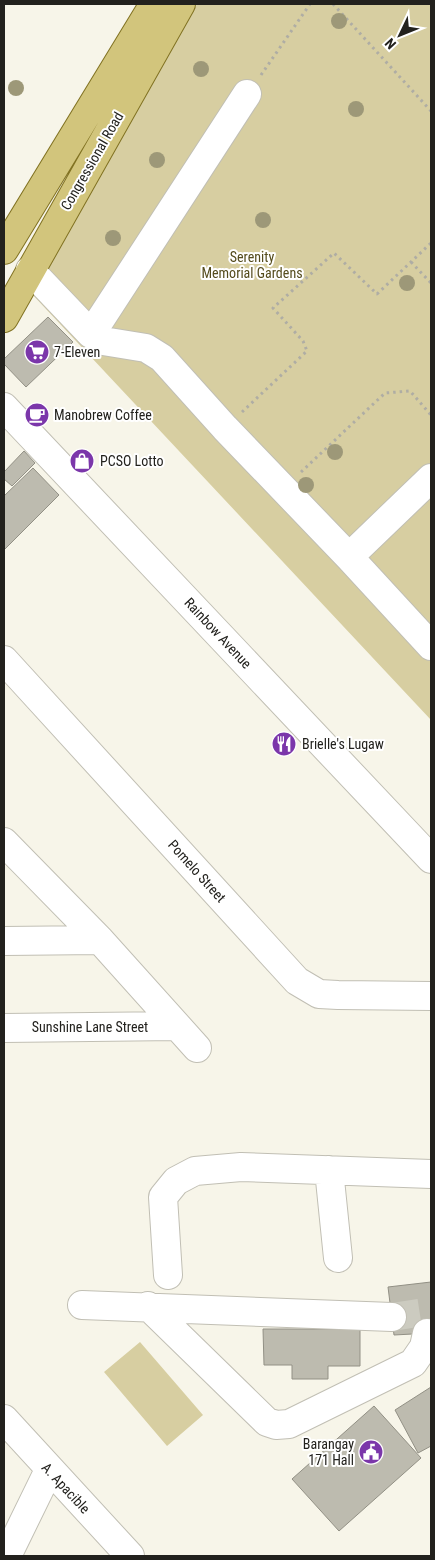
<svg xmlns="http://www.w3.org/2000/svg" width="435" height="1560" font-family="'Roboto Condensed',sans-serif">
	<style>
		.green { fill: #d7cea1 }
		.building { fill: #bdbbaf; stroke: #929085 }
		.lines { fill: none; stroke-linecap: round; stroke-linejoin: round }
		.minor-tunnel { stroke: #cccbc0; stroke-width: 28; stroke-dasharray: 28 14; stroke-linecap: butt }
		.minor-casing { stroke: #c1bfb4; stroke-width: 30 }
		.major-casing { stroke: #817222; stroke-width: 30 }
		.path { stroke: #afada4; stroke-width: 3; stroke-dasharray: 2.5 4; stroke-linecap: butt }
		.minor { stroke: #fff; stroke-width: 28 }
		.major { stroke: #d2c57c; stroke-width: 28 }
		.tree { fill: #9d9878 }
		.labels { text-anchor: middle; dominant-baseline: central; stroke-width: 4; stroke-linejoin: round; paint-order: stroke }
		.street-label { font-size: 14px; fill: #22211d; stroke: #fff }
		.park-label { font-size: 14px; fill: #544b1c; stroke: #fff }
		.poi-label { font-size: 14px; fill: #22211d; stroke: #fff; text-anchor: start }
	</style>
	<rect width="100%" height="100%" fill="#f7f5e9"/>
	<path class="green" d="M197,4H431V720L31,293L157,69Z
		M140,1342L203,1415L167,1446L104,1372Z"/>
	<path class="building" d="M48,317L73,342L26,387L4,364V359Z
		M24,451L35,463L12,486L4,479V472Z
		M33,468L59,495L4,550V496Z
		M431,1282V1333L394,1335L388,1287Z
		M263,1329H360V1366H328V1379H292V1365H264Z
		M431,1387V1446L418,1453L395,1410Z
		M374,1406L421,1458L339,1531L292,1479Z"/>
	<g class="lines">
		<path class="minor-tunnel" d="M392,1317L431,1311"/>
		<defs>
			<path id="minor" d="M30,270L91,334L103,341L146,348L162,358L225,428L349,557L431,646
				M91,334L247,94
				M4,407L431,859
				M349,557L431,478
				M4,660L297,981L319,994L338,995L431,996
				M4,842L100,940L197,1048
				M4,941L100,940
				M4,1028L177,1026
				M329,1170L338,1258
				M168,1275L163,1197L176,1181L195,1171L241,1167L431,1174
				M82,1305L392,1317
				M148,1306L267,1422L276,1425L289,1424L413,1363L424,1347L427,1333
				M4,1419L130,1556
				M7,1556L49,1470"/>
			<path id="major" d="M4,250L154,4
				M4,318L181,4"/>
		</defs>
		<use href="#minor" class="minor-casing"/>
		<use href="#major" class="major-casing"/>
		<path class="path" d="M333,4L431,111
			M261,75L310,4
			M411,262L431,283
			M242,412L307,351L303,341L273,308L334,253L377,294L431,243
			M301,472L385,393L410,391L431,415"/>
		<use href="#minor" class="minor"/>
		<use href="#major" class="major"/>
	</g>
	<g class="tree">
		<circle cx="339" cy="21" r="8"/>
		<circle cx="201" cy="69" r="8"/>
		<circle cx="16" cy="88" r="8"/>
		<circle cx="356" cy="109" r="8"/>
		<circle cx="157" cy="160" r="8"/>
		<circle cx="263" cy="220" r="8"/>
		<circle cx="113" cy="238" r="8"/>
		<circle cx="407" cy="283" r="8"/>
		<circle cx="335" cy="452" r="8"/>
		<circle cx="306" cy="485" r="8"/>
	</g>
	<defs>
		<symbol id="supermarket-disc" viewBox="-11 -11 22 22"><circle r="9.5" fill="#7b36aa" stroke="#fff"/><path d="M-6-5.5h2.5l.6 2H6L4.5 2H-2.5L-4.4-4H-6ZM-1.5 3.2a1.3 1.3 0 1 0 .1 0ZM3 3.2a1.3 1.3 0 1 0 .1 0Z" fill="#fff"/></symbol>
		<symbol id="cafe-disc" viewBox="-11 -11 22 22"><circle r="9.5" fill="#7b36aa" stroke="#fff"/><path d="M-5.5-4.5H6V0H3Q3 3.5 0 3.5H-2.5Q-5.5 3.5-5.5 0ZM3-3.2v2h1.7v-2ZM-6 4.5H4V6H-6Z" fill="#fff"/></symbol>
		<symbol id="shop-disc" viewBox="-11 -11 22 22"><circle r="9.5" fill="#7b36aa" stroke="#fff"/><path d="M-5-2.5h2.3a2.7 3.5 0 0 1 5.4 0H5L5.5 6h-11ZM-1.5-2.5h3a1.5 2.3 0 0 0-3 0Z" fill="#fff"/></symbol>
		<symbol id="restaurant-disc" viewBox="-11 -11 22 22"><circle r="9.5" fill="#7b36aa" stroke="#fff"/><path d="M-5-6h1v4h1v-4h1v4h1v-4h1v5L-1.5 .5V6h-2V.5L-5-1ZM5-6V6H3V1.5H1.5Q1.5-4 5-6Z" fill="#fff"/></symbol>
		<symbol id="civic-disc" viewBox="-11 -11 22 22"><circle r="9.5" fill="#7b36aa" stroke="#fff"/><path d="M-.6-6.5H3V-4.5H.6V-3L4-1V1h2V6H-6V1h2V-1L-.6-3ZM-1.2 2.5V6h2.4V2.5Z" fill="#fff"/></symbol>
	</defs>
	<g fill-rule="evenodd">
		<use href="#supermarket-disc" x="23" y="338" width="28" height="28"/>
		<use href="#cafe-disc" x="23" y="401" width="28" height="28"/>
		<use href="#shop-disc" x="68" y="447" width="28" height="28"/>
		<use href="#restaurant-disc" x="270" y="730" width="28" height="28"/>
		<use href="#civic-disc" x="357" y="1438" width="28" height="28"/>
	</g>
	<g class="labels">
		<g class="street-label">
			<text transform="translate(92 161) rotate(-60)">Congressional Road</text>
			<text transform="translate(218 633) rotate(47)">Rainbow Avenue</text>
			<text transform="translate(197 871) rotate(48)">Pomelo Street</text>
			<text x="90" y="1027">Sunshine Lane Street</text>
			<text transform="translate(66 1488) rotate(47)">A. Apacible</text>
		</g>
		<g class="park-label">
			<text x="252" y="257">Serenity<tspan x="252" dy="16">Memorial Gardens</tspan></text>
		</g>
		<g class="poi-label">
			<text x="54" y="352">7-Eleven</text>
			<text x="54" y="415">Manobrew Coffee</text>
			<text x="100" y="461">PCSO Lotto</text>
			<text x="302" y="744">Brielle's Lugaw</text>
			<text x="354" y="1444" text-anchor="end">Barangay<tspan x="354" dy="16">171 Hall</tspan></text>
		</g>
	</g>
	<rect width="435" height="1560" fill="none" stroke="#22211d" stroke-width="10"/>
	<g transform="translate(400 35) rotate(227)" stroke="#ffffff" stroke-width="4" paint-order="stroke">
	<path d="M0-4L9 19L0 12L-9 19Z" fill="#22211d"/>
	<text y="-8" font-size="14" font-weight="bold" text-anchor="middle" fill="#22211d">N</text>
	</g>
</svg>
